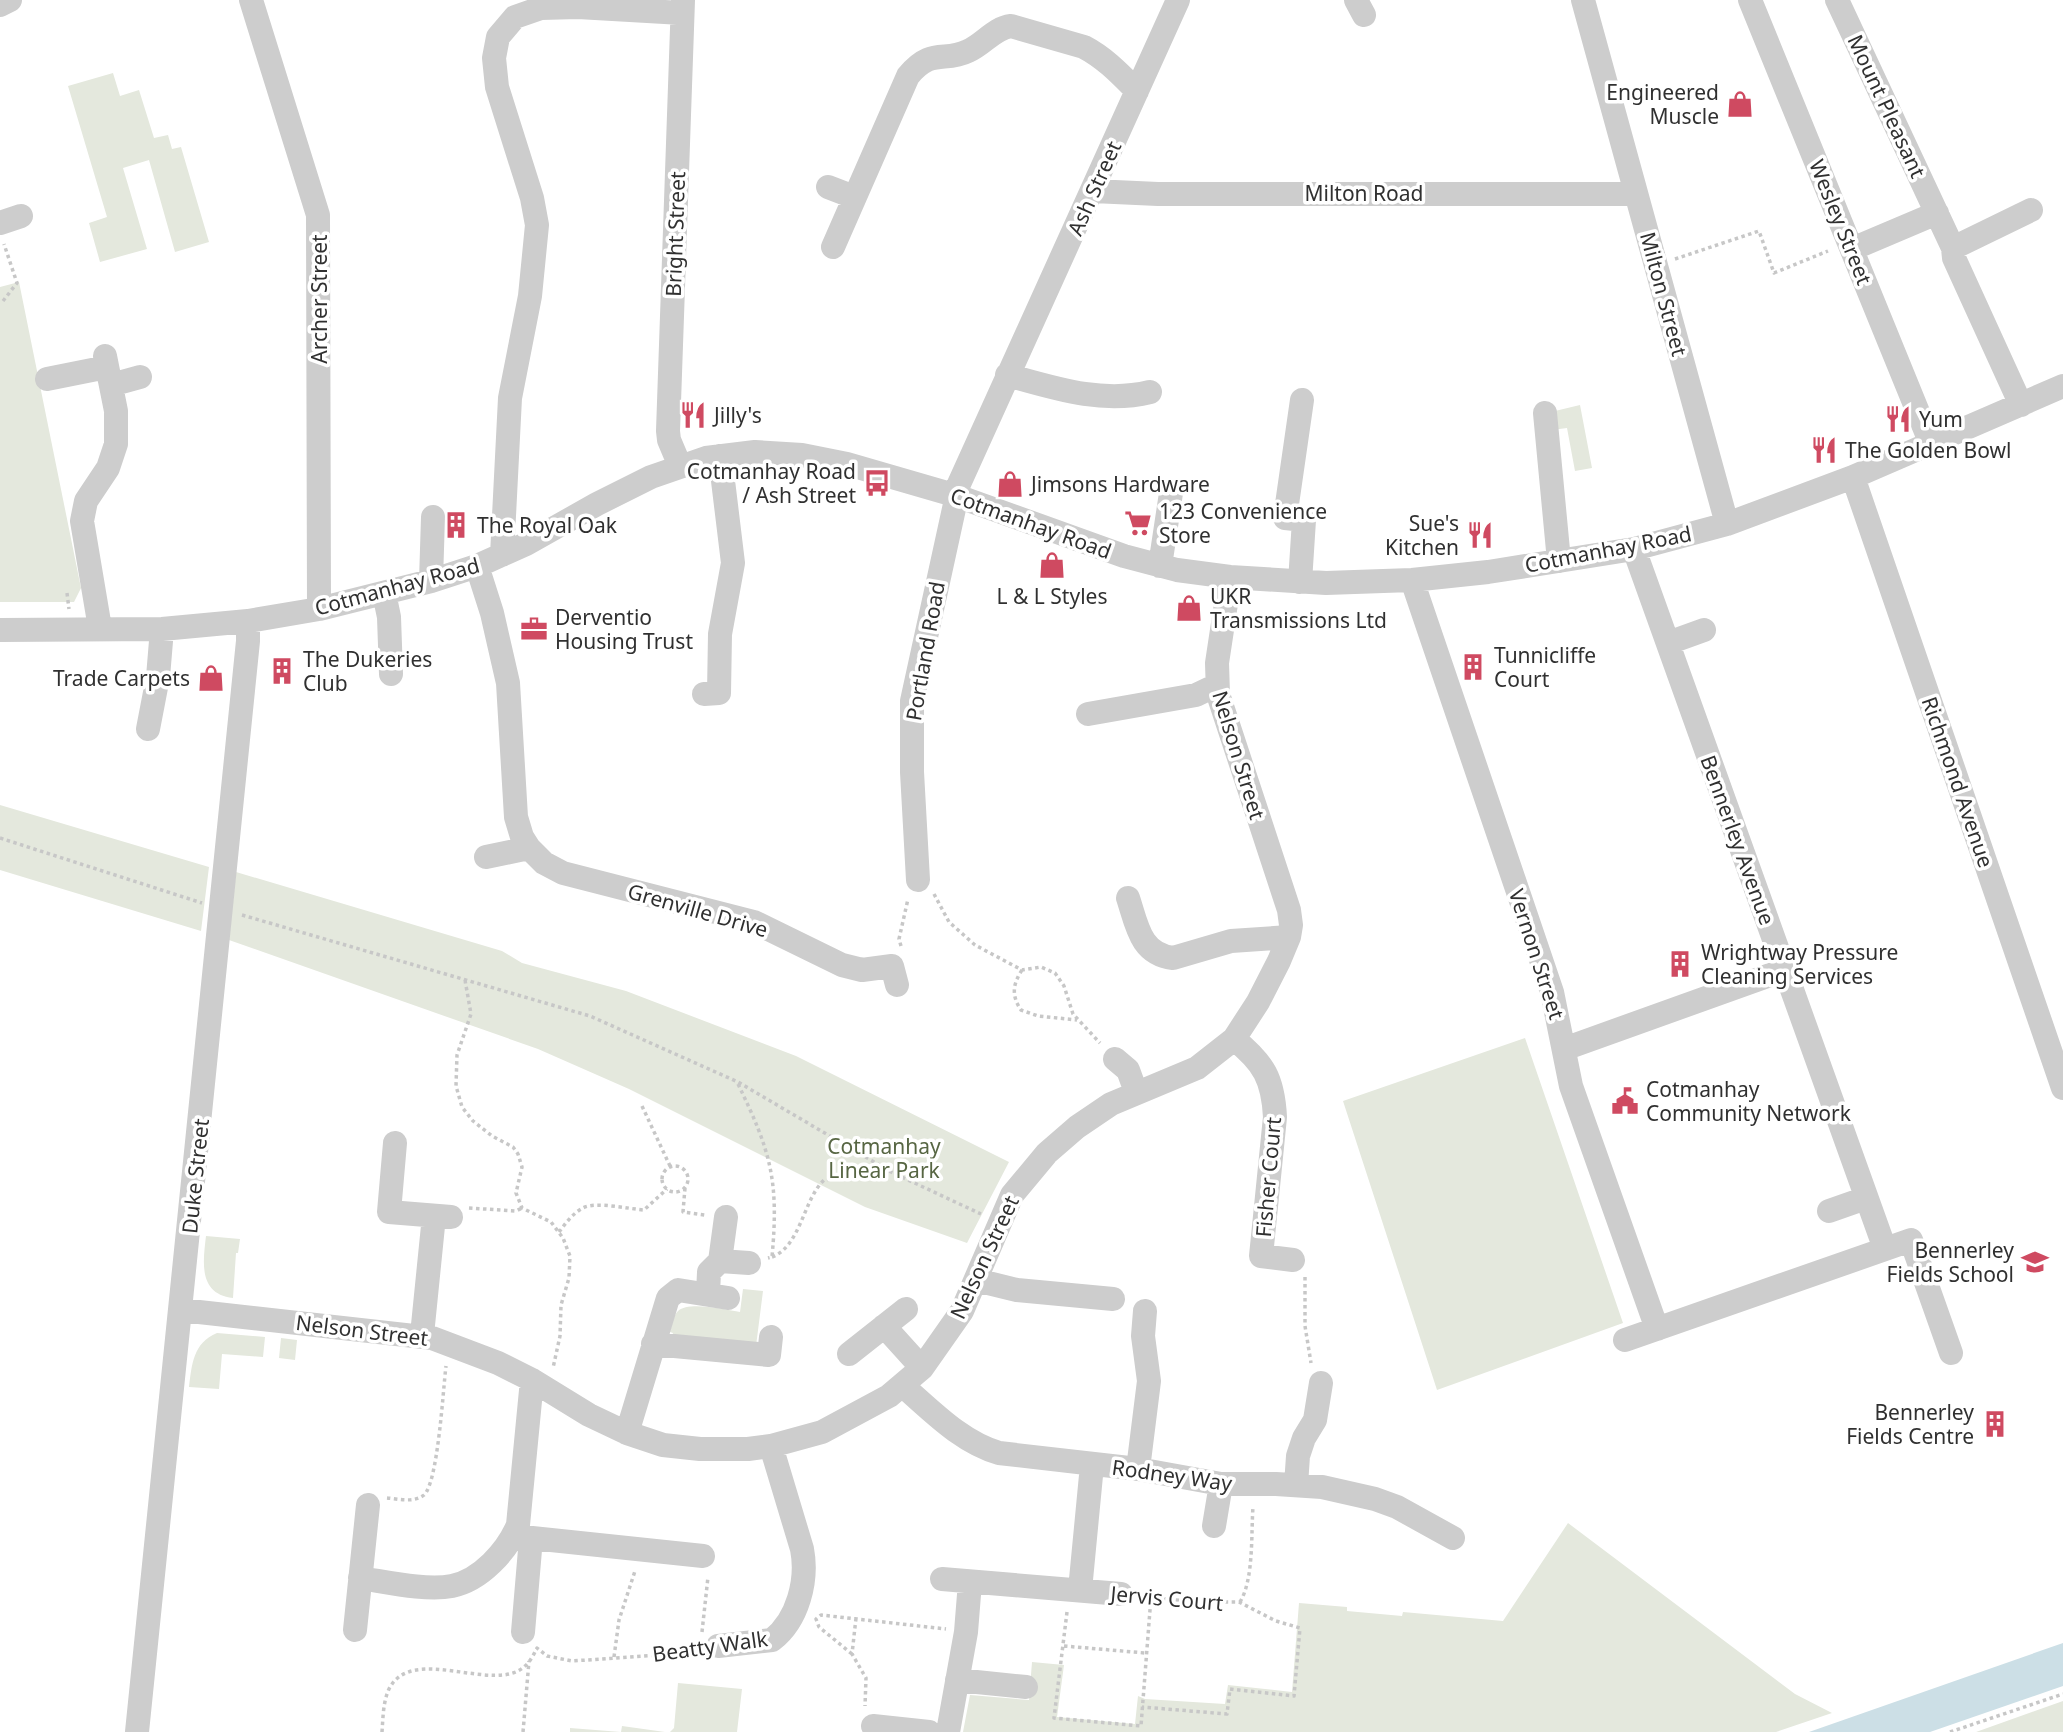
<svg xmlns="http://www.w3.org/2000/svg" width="2063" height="1732" font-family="'Noto Sans',sans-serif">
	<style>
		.green { fill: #e4e8dd }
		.water { fill: #ccdfe6 }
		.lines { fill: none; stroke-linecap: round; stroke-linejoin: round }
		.path { stroke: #c7c7c7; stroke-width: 3.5; stroke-dasharray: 3.5 3.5; stroke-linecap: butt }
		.minor { stroke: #cdcdcd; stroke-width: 24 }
		.labels { text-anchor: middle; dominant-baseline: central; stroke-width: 7; stroke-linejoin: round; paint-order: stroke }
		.poi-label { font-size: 21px; fill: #303030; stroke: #fff; text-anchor: start }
		.street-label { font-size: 21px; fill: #303030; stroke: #fff }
		.park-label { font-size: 21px; fill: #576643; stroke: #fff }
	</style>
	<rect width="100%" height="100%" fill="#fff"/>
	<path class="green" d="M113,73L120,96L139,90L154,138L168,135L172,149L181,147L209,242L175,252L149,160L123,168L147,249L100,262L89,223L107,217L68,86Z
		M19,282L81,588L74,602H0V287Z
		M1580,405L1592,468L1575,471L1567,428L1552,430L1555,411Z
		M0,805L209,867L201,931L0,870Z
		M236,872L502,951L522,963L626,991L796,1056L1009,1162L967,1243L865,1207L629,1089L538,1049L229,940Z
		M1525,1038L1623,1323L1437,1390L1343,1101Z
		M206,1236L240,1239L238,1253H236L233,1298C198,1294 203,1262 206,1236Z
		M743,1289L763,1291L756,1346L672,1336L673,1333L670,1332C672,1325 673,1316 678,1311C689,1301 726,1310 740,1312Z
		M217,1333L265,1337L263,1357L222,1354L219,1389L189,1387C192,1364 193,1343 217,1333Z
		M281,1338L297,1340L295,1360L279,1358Z
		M1568,1523L1795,1694L1832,1713L1776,1732H963L970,1695L1029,1700L1032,1662L1064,1665L1057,1717L1135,1724L1138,1696L1145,1699L1225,1704L1228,1685L1292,1692L1299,1603L1347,1607V1611L1402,1616L1403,1612L1503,1621Z
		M678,1683L742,1689L737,1732H670L674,1728Z
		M2063,1701V1732H1976Z
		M622,1726L665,1732H570V1728L621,1732Z"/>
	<path class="water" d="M2063,1643V1686L1930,1732H1809Z"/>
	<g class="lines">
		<path class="path" d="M1675,259L1759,231L1774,273L1828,251
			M3,301L17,283L4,244
			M67,593L69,609
			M0,838L202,903
			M934,894L949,922L975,945L1022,970L1041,967L1055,973L1064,986L1073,1014L1100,1043
			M242,915L590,1016L738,1082L891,1172L981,1214
			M901,946L899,939L908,899
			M1022,970C1013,984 1011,995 1021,1010L1038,1016L1077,1020
			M465,980L471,1014L457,1055L456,1086L462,1107L473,1121L492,1136L513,1147L518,1154L522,1167L516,1193L522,1208L551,1222L563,1238L570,1256L569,1278L561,1305L560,1336L553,1368
			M738,1084C771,1152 779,1181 772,1257L768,1258
			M642,1106L670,1166
			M662 1179a13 13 0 1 1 26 0a13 13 0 1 1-26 0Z
			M685,1188L683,1212L705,1215
			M469,1208L516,1211L522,1208
			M559,1232C566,1223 573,1213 583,1208C595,1201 629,1209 644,1210L667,1189
			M772,1257C801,1246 803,1200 824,1180L889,1172
			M1305,1277V1326L1311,1363
			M387,1498C398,1499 414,1503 424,1495C438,1482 443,1390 446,1366
			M1141,1596L1194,1602H1239L1276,1621L1300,1628L1294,1696L1230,1689L1227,1714L1142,1707
			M1240,1602C1254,1579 1251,1533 1253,1507
			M1067,1612L1054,1718L1141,1726L1151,1597
			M856,1618L852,1654L866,1678L865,1706
			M702,1632L708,1577
			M1064,1646L1145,1653
			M852,1654L819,1627L816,1619L821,1615L946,1629
			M614,1657L619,1620L635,1571
			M382,1732C383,1718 383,1702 389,1689C412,1643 495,1695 525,1666C530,1662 534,1654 537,1648L547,1656L572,1661L660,1655L697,1649
			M523,1732L529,1661
			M1950,1732L2063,1694"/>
		<path class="minor" d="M251,0L318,215L319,609
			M1356,0L1364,15
			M1583,0L1727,524
			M1750,0L1931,444
			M1837,0L1953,248L1954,258L2021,405
			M0,5L10,0
			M828,187L854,197
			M1093,191L1158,194H1636
			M0,223L21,216
			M833,247L908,76C932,47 944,63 968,51C984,44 994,28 1011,26L1084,47C1105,58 1120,74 1137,91
			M1953,248L2031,210
			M1852,249L1937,213
			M1007,375C1054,388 1102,404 1150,392
			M47,379L107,367
			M111,385L140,377
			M1545,413L1559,561
			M680,466L669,440L668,431L683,0
			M1853,477L2063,1088
			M954,495L1178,0
			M1634,549L1885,1249
			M502,555L510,398L530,296L537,225L532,198L497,87L494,58L498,37L515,17L541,8L578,7L682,13
			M477,566L492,613L508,683L516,817L522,837L529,848L544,863L563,873L754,922L842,965L862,970L892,966L897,985
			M1160,566L1171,493
			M1412,580L1552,992L1571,1086L1657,1329
			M431,581L433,517
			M1300,582L1304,520L1285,518L1302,400
			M384,593L389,617L391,674
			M100,628L82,521L86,501L108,468L116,444V411L105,356
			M0,630L162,629L248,621L319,609L431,581L477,566L526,544L597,504L651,477L706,458L755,452L802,455L847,464L954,495L1124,556L1177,570L1230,577L1326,583L1412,580L1488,572L1634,549L1727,524L1853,477L2063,386
			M1668,643L1704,630
			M704,694L719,693L720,634L733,563L720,456
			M1088,714L1196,695L1217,685
			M148,729L158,677L162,629
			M486,857L529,848
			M918,880L912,772V701L957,495
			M1128,898C1137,925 1140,954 1173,958L1231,941L1289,937
			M1234,1039C1264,1063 1273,1079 1275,1117L1261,1256L1293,1260
			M1564,1049L1784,970
			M1115,1059L1128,1070L1136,1092
			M395,1143L389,1212L451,1217
			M1829,1211L1866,1198
			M720,1261L749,1263
			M976,1280L1017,1290L1113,1299
			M708,1294L709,1272L720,1261L726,1217
			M181,1310L432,1338L498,1363L532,1380L589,1415L627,1433L663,1445L700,1449H748L771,1446L822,1432L889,1396L922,1368L962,1311L1012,1195L1047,1153L1077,1127L1111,1104L1197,1068L1234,1039L1258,1002L1279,961L1289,937L1291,925L1289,910L1218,694L1217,663L1230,577
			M884,1326L922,1368
			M422,1335L434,1216
			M1625,1340L1911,1240L1951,1353
			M653,1344L769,1355L771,1337
			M849,1354L906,1309
			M903,1386C932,1411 961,1442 999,1453L1138,1469L1221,1484H1276L1322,1487L1375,1499L1397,1507L1453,1538
			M627,1433L668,1298L678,1290L728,1298
			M1138,1469L1149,1381L1143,1336L1145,1311
			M1296,1485L1298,1456L1304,1438L1315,1420L1321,1383
			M1214,1526L1221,1484
			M513,1536L703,1556
			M360,1578C387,1582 426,1591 452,1586C481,1580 507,1551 518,1525L532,1380
			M942,1579L1121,1594
			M1080,1590L1092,1465
			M355,1630L368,1505
			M523,1632L531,1538
			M718,1646L772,1640C798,1620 808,1580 802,1549L771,1446
			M957,1680L1026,1687
			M873,1726L929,1732
			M137,1732L248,641V621
			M948,1732L966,1632L970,1582"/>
	</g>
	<defs>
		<symbol id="shop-bare" viewBox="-9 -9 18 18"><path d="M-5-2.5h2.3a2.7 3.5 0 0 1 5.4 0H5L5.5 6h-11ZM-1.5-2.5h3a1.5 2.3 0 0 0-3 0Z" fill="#cf4a61" stroke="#fff" stroke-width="2.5" paint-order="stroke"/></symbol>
		<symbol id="restaurant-bare" viewBox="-9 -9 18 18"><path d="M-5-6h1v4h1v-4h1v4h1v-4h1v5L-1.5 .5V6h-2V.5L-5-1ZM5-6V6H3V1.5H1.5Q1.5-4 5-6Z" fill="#cf4a61" stroke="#fff" stroke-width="2.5" paint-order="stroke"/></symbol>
		<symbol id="bus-bare" viewBox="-9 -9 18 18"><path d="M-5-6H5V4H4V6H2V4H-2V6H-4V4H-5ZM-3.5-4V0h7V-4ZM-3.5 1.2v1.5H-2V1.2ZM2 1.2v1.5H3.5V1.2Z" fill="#cf4a61" stroke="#fff" stroke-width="2.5" paint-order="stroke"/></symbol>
		<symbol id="supermarket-bare" viewBox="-9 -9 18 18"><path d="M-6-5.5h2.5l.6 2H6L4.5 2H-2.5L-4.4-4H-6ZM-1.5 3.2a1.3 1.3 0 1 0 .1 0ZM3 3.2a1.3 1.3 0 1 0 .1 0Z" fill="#cf4a61" stroke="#fff" stroke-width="2.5" paint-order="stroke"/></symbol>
		<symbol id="building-bare" viewBox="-9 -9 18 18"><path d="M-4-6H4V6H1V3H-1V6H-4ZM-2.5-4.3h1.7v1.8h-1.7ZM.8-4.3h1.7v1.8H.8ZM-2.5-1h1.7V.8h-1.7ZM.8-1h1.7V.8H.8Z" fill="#cf4a61" stroke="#fff" stroke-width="2.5" paint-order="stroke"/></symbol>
		<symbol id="office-bare" viewBox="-9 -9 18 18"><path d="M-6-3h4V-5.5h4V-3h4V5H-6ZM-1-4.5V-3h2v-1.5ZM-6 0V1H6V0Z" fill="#cf4a61" stroke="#fff" stroke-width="2.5" paint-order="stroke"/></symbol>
		<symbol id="civic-bare" viewBox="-9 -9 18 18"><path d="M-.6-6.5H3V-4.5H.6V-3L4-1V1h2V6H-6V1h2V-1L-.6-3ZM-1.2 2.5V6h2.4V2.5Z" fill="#cf4a61" stroke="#fff" stroke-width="2.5" paint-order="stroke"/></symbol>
		<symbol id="school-bare" viewBox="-9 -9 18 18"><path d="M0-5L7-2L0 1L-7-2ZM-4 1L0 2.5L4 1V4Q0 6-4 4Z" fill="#cf4a61" stroke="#fff" stroke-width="2.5" paint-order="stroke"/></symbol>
	</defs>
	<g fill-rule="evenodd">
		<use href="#shop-bare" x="1721" y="85" width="38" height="38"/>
		<use href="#restaurant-bare" x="674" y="396" width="38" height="38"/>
		<use href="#restaurant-bare" x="1879" y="400" width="38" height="38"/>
		<use href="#restaurant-bare" x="1805" y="431" width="38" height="38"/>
		<use href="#bus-bare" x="858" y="464" width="38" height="38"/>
		<use href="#shop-bare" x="991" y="465" width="38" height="38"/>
		<use href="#supermarket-bare" x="1119" y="504" width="38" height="38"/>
		<use href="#building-bare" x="437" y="506" width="38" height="38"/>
		<use href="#restaurant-bare" x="1461" y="516" width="38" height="38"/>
		<use href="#shop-bare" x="1033" y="546" width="38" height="38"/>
		<use href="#shop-bare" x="1170" y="589" width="38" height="38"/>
		<use href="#office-bare" x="515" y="610" width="38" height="38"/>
		<use href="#building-bare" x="1454" y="648" width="38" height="38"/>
		<use href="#building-bare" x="263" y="652" width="38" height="38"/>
		<use href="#shop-bare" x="192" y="659" width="38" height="38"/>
		<use href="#building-bare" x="1661" y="945" width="38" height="38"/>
		<use href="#civic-bare" x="1606" y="1082" width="38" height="38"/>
		<use href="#school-bare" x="2016" y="1243" width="38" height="38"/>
		<use href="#building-bare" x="1976" y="1405" width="38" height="38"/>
	</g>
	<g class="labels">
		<g class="poi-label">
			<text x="1719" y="92" text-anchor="end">Engineered<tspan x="1719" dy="24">Muscle</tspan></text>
			<text x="714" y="415">Jilly's</text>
			<text x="1919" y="419">Yum</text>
			<text x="1845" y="450">The Golden Bowl</text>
			<text x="856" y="471" text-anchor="end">Cotmanhay Road<tspan x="856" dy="24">/ Ash Street</tspan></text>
			<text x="1031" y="484">Jimsons Hardware</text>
			<text x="1159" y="511">123 Convenience<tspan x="1159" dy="24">Store</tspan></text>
			<text x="1459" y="523" text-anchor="end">Sue's<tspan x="1459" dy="24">Kitchen</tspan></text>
			<text x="477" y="525">The Royal Oak</text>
			<text x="1052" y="596" text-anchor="middle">L &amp; L Styles</text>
			<text x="1210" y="596">UKR<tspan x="1210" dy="24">Transmissions Ltd</tspan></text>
			<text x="555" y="617">Derventio<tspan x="555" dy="24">Housing Trust</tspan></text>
			<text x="1494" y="655">Tunnicliffe<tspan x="1494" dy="24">Court</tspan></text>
			<text x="303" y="659">The Dukeries<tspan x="303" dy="24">Club</tspan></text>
			<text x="190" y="678" text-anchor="end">Trade Carpets</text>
			<text x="1701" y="952">Wrightway Pressure<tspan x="1701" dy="24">Cleaning Services</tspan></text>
			<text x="1646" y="1089">Cotmanhay<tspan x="1646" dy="24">Community Network</tspan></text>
			<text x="2014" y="1250" text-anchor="end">Bennerley<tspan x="2014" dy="24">Fields School</tspan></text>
			<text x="1974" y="1412" text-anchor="end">Bennerley<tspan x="1974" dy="24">Fields Centre</tspan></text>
		</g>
		<g class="street-label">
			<text transform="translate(1887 106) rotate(65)">Mount Pleasant</text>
			<text transform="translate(1094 188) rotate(-66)">Ash Street</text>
			<text x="1364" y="193">Milton Road</text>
			<text transform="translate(1841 222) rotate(68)">Wesley Street</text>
			<text transform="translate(675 234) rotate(-88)">Bright Street</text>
			<text transform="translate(1664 294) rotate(75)">Milton Street</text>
			<text transform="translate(319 299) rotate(-90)">Archer Street</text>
			<text transform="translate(1031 523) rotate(20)">Cotmanhay Road</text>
			<text transform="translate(1608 549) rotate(-11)">Cotmanhay Road</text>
			<text transform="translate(397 586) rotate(-15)">Cotmanhay Road</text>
			<text transform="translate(925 651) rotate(-80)">Portland Road</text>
			<text transform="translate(1239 755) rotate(73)">Nelson Street</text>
			<text transform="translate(1958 782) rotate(71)">Richmond Avenue</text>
			<text transform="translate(1738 840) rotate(70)">Bennerley Avenue</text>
			<text transform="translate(698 910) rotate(16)">Grenville Drive</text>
			<text transform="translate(1537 954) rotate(72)">Vernon Street</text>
			<text transform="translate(195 1176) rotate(-84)">Duke Street</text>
			<text transform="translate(1268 1177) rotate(-85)">Fisher Court</text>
			<text transform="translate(984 1257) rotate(-65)">Nelson Street</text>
			<text transform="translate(362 1330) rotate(7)">Nelson Street</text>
			<text transform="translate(1172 1475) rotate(8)">Rodney Way</text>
			<text transform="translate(1167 1598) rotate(5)">Jervis Court</text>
			<text transform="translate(710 1646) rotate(-8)">Beatty Walk</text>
		</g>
		<g class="park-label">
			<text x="884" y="1146">Cotmanhay<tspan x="884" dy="24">Linear Park</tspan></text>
		</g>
	</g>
</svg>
